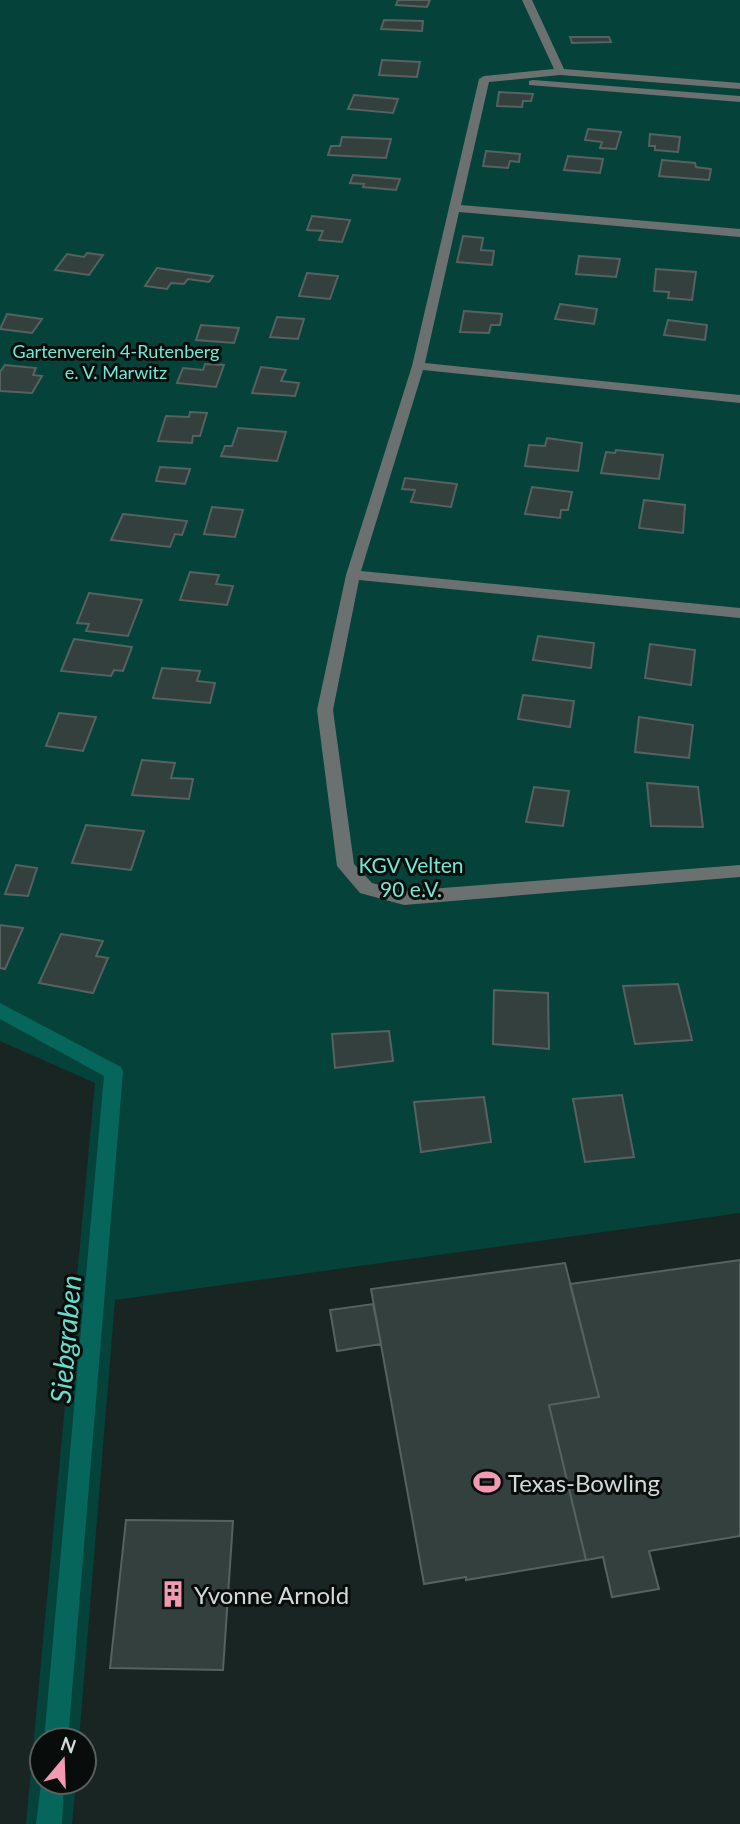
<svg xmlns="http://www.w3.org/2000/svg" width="740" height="1824" font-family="Lato,sans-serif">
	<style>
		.green { fill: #05423a }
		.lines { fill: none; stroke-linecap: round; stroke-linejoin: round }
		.stream { fill: #06665c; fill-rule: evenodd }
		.building { fill: #33403e; stroke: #556260; stroke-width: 2 }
		.minor { fill: #6b7170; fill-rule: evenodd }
		.labels { text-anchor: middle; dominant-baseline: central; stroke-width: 6; stroke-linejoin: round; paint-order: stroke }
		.far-park-label { font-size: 18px; fill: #72e9d6; stroke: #080d0c }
		.park-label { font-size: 21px; fill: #72e9d6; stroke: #080d0c }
		.near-poi-label { font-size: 24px; fill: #d3dbd9; stroke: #080d0c; text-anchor: start }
		.near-water-label { font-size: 28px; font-style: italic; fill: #67decc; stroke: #080d0c }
	</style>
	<rect width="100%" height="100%" fill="#192523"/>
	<path class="green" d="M0,0H740V1213L115,1300L79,1740H42V1782H76L72,1824H26L95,1083L0,1041Z"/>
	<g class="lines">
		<path class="stream" d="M0,1003L121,1067L123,1072L68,1740H44L104,1076L0,1019Z
			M42,1776V1782H64L62,1824H36Z"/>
	</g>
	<path class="building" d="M398,0H430L427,7L396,5Z
		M384,20L423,21L422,31L381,29Z
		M570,37H609L611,42L572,43Z
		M382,60L420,62L417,77L379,75Z
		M499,92L533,94L531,101H523L522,107L497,106Z
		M354,95L398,99L393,113L348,109Z
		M588,129L621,132L616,149L600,148L602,142L585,140Z
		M650,134L680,137L678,152L655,150V146H649Z
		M342,137L391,139L386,158L328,155L331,146H340Z
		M486,151L520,154L519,162L510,161L508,168L483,166Z
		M568,156L603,159L600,173L564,170Z
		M662,160L695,163L696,167L711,169L709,180L659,176Z
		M353,175L400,179L396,190L363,187L364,184L350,183Z
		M312,216L350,220L342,242L319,240L323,231L307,230Z
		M463,236L483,238L481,250L494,251L492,265L457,262Z
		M87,253L103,255L89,275L55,270L67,254L84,257Z
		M579,256L620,259L616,277L576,274Z
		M157,268L213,276L209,282L188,279L184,284L171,283L167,289L145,286Z
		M656,269L696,272L692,300L668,298L669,292L654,291Z
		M307,273L338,276L330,299L299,296Z
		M560,304L597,309L594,324L555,319Z
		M464,311L502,314L500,325H491L489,333L460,332Z
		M7,314L42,319L32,333L0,329Z
		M277,317L304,319L298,339L270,337Z
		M668,320L707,325L705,340L664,335Z
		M201,325L239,328L234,343L196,340Z
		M205,364L224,365L216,387L177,383L183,368L203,370Z
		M5,365L36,368L33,375L42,376L32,393L0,391V372Z
		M261,367L286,370L281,381L299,383L295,396L252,393Z
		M190,412L207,413L200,436H193L192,443L158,441L166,416L189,417Z
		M238,428L286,432L277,461L221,456L225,446H232Z
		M547,438L582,443L578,471L525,466L529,445L545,446Z
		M616,450L663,455L659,479L601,473L606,452L615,453Z
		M160,467L190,469L185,484L156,481Z
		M405,478L457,484L451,507L411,502L415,490L402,489Z
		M532,487L572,492L568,510H561L560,518L525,514Z
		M644,500L685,505L683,533L639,528Z
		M212,507L243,510L235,537L204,534Z
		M123,514L187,521L182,535L175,534L170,547L111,540Z
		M190,572L219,575L216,584L233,586L227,605L180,600Z
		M89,593L142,600L128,636L86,631L89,624L77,623Z
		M538,636L594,643L591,668L533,660Z
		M74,639L132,647L123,671L114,670L111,676L61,671Z
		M650,644L695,650L691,685L645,678Z
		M162,668L200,671L197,681L215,683L210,703L153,698Z
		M523,695L574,701L570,727L518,719Z
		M59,713L96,717L83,751L46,746Z
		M639,717L693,725L689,758L635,752Z
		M142,760L175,763L171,778L193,779L189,799L132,795Z
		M647,783L698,787L703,827L651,826Z
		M534,787L569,791L563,826L526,822Z
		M86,825L144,831L131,870L72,863Z
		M16,865L37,868L28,896L5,894Z
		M0,925L23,928L5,969L0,968Z
		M61,934L103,941L96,956L108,958L93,993L39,983Z
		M678,984L692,1040L635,1044L623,986Z
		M494,990L548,993L549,1049L493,1044Z
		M389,1031L393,1061L335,1068L332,1034Z
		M622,1095L634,1157L585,1162L573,1099Z
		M484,1097L491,1142L421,1152L414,1102Z
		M740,1260V1536L649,1551L659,1589L612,1597L603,1557L586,1560L549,1405L599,1397L570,1284Z
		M565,1263L599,1397L549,1405L586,1560L466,1580V1577L424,1584L371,1289Z
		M373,1304L381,1344L337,1351L330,1310Z
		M126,1520L233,1521L223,1670L110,1668Z"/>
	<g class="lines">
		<path class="minor" d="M522,0H532L564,69L740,83V89L560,75L489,82L461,205L740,229V237L459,212L425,363L740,395V403L423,370L361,571L740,608V618L359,580L333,710L354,864L372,883L404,891L740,865V877L404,905L360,893L337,866L317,710L346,575L412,366L479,79L484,76L554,69Z
			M533,80L740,96V102L529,85V81Z"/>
	</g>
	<defs>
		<symbol id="stadium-bare" viewBox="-9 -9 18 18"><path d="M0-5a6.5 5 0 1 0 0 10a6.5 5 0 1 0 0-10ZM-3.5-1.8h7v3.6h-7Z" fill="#f19ab2" stroke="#080d0c" stroke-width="2.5" paint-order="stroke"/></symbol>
		<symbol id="building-bare" viewBox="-9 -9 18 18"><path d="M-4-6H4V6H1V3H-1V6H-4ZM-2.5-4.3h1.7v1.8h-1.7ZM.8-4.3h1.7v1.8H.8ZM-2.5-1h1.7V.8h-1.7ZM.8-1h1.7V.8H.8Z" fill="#f19ab2" stroke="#080d0c" stroke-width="2.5" paint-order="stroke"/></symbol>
	</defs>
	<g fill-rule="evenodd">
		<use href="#stadium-bare" x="468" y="1463" width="38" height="38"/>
		<use href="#building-bare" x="154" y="1575" width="38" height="38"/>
	</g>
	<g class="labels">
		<g class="far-park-label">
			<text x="116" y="351">Gartenverein 4-Rutenberg<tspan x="116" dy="21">e. V. Marwitz</tspan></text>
		</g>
		<g class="park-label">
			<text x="411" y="864">KGV Velten<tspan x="411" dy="24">90 e.V.</tspan></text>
		</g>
		<g class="near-poi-label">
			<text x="508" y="1482">Texas-Bowling</text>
			<text x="194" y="1594">Yvonne Arnold</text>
		</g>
		<g class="near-water-label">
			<text transform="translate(65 1339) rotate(-85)">Siebgraben</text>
		</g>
	</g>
	<g transform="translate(63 1761) rotate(19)"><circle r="33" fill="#080d0c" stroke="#595f5e" stroke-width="2"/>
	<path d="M0-5L12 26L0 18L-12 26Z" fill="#f19ab2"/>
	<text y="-10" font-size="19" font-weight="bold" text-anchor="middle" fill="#d3dbd9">N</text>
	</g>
</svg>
